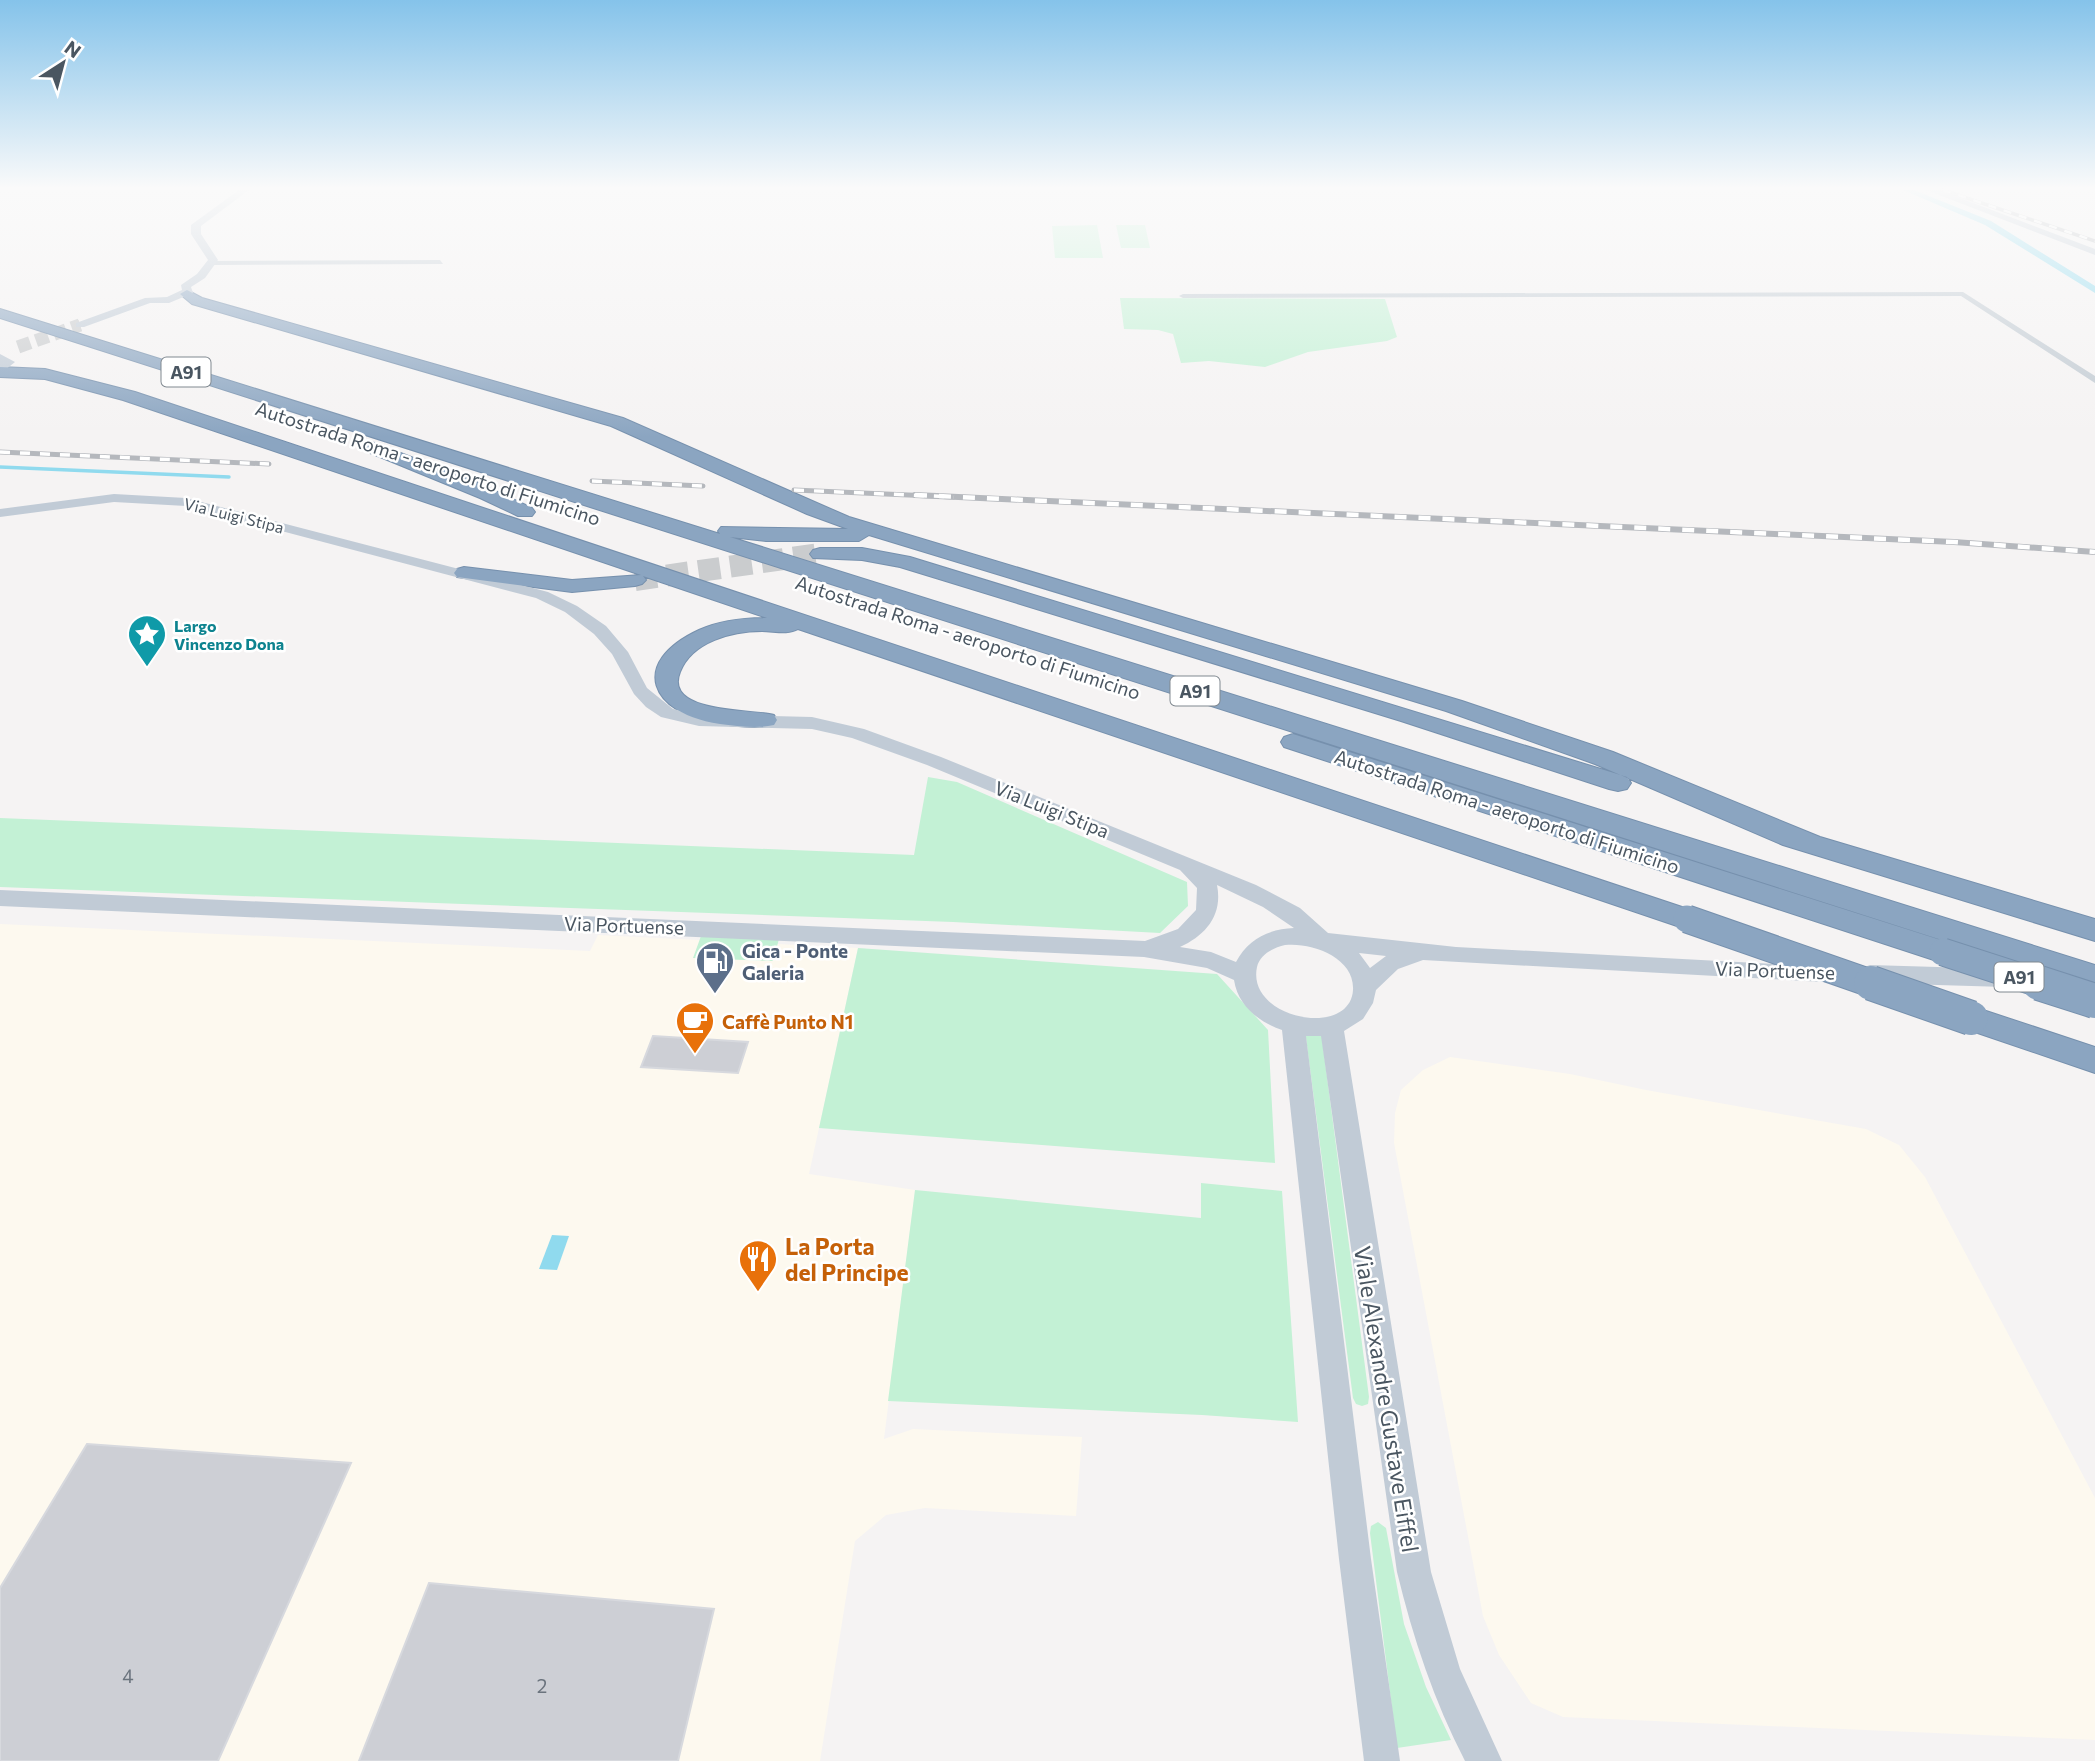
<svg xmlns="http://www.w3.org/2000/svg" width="2095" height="1761" font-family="Commissioner,sans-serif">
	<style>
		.commercial { fill: #fdf9ef }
		.green { fill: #c3f1d5 }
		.water { fill: #90daee }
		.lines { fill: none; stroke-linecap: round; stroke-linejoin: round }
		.stream { stroke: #90daee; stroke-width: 3.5 }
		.canal { fill: #90daee; fill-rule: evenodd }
		.building { fill: #cdcfd5; stroke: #d7d9de; stroke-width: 2 }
		.secondary-tunnel-far1 { stroke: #caccce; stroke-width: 10; stroke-dasharray: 10 5; stroke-linecap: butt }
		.secondary-tunnel { stroke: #caccce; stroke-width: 13; stroke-dasharray: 13 6; stroke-linecap: butt }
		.highway-tunnel { stroke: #caccce; stroke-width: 22; stroke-dasharray: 22 10; stroke-linecap: butt }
		.highway-casing { stroke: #7690ad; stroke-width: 2 }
		.street { fill: #c1cad2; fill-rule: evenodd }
		.secondary { fill: #c1cbd6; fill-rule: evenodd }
		.highway { fill: #8ba5c1; fill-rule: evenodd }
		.rail-far2-casing { stroke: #b5b8bd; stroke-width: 3.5 }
		.rail-far1-casing { stroke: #b5b8bd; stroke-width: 5 }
		.rail-casing { stroke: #b5b8bd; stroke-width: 6 }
		.rail-far2 { stroke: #fff; stroke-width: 2.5; stroke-dasharray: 8; stroke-linecap: butt }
		.rail-far1 { stroke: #fff; stroke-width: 3.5; stroke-dasharray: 10; stroke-linecap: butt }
		.rail { stroke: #fff; stroke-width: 4.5; stroke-dasharray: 12; stroke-linecap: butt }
		.highway-bridge-far1-casing { stroke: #7690ad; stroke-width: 29; stroke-linecap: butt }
		.highway-bridge-casing { stroke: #7690ad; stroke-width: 36; stroke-linecap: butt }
		.highway-bridge-far1 { stroke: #8ba5c1; stroke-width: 27 }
		.highway-bridge { stroke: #8ba5c1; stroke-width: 34 }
		.labels { text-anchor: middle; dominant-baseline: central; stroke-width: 5; stroke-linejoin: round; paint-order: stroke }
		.far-street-label { font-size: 16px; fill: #4a5661; stroke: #fff }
		.far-culture-label { font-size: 16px; font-weight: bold; fill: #0d838f; stroke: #fff; text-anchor: start }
		.shield { fill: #fff; stroke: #808990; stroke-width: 2 }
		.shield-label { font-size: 18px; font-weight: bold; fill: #4a5661 }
		.street-label { font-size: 19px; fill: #4a5661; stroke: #fff }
		.service-label { font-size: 19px; font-weight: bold; fill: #4e5e75; stroke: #fff; text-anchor: start }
		.food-label { font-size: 19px; font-weight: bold; fill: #c56008; stroke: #fff; text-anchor: start }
		.near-number-label { font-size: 19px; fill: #6b747e }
		.near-food-label { font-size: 23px; font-weight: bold; fill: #c56008; stroke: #fff; text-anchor: start }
		.near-street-label { font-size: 23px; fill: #4a5661; stroke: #fff }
	</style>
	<rect width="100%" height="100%" fill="#f5f3f3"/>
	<path class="commercial" d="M0,924L590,951L598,935L858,948L809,1174L915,1190L884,1439L913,1429L1082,1437L1076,1516L925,1508L886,1515L855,1541L820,1761H0Z
		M1450,1057L1570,1074L1646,1090L1866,1129L1899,1145L1925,1177L2095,1498V1740L1563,1717L1531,1703L1499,1655L1483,1616L1394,1143L1395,1113L1401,1090L1423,1070Z"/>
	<path class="green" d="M1097,225L1103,258H1055L1052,226Z
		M1116,225H1145L1150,248H1121Z
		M1120,298L1385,299L1397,337L1387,341L1308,352L1265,367L1209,361L1181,363L1173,334L1158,330L1124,329Z
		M928,777L957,782L1187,882L1188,906L1160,933L953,922L0,887V818L914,855Z
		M701,936L779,939L773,961L693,958Z
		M858,948L1217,974L1268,1030L1275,1163L819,1128Z
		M1305,1030L1321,1031L1369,1397L1368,1404L1362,1406L1356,1404L1353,1398Z
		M1201,1183L1282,1191L1298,1422L1202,1415L888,1401L915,1190L1201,1218Z
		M1378,1522L1386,1528L1404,1624L1426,1687L1451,1740L1397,1748L1370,1533L1371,1526Z"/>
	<path class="water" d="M552,1235L569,1236L557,1270L539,1269Z"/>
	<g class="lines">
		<path class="stream" d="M0,467L229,477"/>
		<path class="canal" d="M1903,190H1914L1991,221L2095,286V293L1985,225Z"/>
	</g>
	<path class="building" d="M653,1036L748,1042L738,1073L641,1067Z
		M87,1444L351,1463L218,1761H0V1588Z
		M429,1583L714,1609L678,1761H359Z"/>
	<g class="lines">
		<path class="secondary-tunnel-far1" d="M76,326L80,325"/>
		<path class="secondary-tunnel" d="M18,347L80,325"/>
		<path class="highway-tunnel" d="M635,580L820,554"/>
		<defs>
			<path id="highway" d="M187,290L202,298L623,418L849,517L1462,701L1613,752L1820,837L2095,919V941L1783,845L1595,764L1446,711L869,535L859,541H766L730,537L2095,965V989L0,318V309L720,534L718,531L721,527L848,529L807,514L611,426L192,304L180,294Z
				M0,367L45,369L135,392L1697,912L1701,919L1697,926L1687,930L1677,926L798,629C788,635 774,631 762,631C733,631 692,641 680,672C663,714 752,709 774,715L777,720L774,725C757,729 737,726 720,724C650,714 628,663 699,630C721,620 744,618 767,618L643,576L646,580L642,584L635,586L572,592L457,577L454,573L457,569L464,567L572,580L641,575L123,400L45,379L0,377Z
				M369,441L474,481L532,508L535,512L532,516H518L480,498L363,450L360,446Z
				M820,548H862L910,557L1627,777L1631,783L1627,789L1618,791L1609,789L1401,721L900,567L862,560L813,558L810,554L813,550Z
				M1293,734L1953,944L1958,952L1953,960L1943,963L1284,747L1281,742L1284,737Z
				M1971,1006L2095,1047V1073L1960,1027L1955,1018L1960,1009Z"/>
		</defs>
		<use href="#highway" class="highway-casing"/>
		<path class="street" d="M440,260L443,264L212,265L208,263L212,261Z
			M1963,292L2095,376V383L1961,296L1183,298L1179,296L1183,294Z"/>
		<path class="secondary" d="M239,190H249L201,226V234L218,260L205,278L191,287L193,293L169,303H150L84,327H76V323L145,298L167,297L182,290L181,285L197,274L208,260L191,234V225Z
			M1926,190H1939L2095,249V255Z
			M0,354L15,362L0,374Z
			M114,494L186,498L548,592L577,606L606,626L628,652L647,688L673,709L699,714L812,717L864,729L941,757L1256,885L1300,908L1328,933L1456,947L1832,967L1835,973L1832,979L1824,982L1423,960L1398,969L1376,990L1373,1003L1363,1019L1344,1031L1431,1572L1460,1669L1502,1761H1465C1434,1701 1413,1638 1397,1572L1321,1036H1306L1371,1559L1400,1761H1364L1339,1559L1282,1030C1259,1022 1238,1006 1234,980L1207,968L1144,957L0,906V890L1145,941L1178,929L1196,910L1197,888L1180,870L927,765L852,738L812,729L699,726L661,717L646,707L634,694L612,654L594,634L565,612L536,598L186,506L114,502L0,517V509ZM1217,885L1263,907L1294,928C1269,929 1248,939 1236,962L1211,952L1180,947C1206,935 1223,915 1217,885ZM1285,945C1311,942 1355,957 1353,990C1350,1039 1246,1019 1257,967C1260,954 1273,948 1285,945ZM1359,953L1386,956L1370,968Z
			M1870,965L2005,969L2013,972L2016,978L2013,984L2005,987L1870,983L1862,980L1859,974L1862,968Z"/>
		<use href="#highway" class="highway"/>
		<defs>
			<path id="rail-far2" d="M1943,190L2095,241"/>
			<path id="rail-far1" d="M0,452L269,464
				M592,481L703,486
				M794,490L954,497"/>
			<path id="rail" d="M915,495L1954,542L2095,552"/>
		</defs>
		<use href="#rail-far2" class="rail-far2-casing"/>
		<use href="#rail-far1" class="rail-far1-casing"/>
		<use href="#rail" class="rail-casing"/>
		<use href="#rail-far2" class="rail-far2"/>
		<use href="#rail-far1" class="rail-far1"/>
		<use href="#rail" class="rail"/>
		<defs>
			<path id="highway-bridge-far1" d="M1687,919L1876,985
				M1943,952L2045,985"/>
			<path id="highway-bridge" d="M1871,983L1971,1018
				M2039,983L2095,1001"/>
		</defs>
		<use href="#highway-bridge-far1" class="highway-bridge-far1-casing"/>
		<use href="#highway-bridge" class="highway-bridge-casing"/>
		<use href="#highway-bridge-far1" class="highway-bridge-far1"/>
		<use href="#highway-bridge" class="highway-bridge"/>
	</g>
	<linearGradient id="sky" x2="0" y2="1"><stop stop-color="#85c3ea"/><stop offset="0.43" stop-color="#fafafa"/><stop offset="1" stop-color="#fafafa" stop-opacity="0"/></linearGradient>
	<rect width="2095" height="437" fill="url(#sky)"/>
	<defs>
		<symbol id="sight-pin" viewBox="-11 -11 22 30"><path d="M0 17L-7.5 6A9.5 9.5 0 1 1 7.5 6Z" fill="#0f9aa8" stroke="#fff"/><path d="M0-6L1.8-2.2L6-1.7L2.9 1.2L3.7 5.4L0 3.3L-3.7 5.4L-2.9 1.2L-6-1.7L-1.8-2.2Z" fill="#fff"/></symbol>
		<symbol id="fuel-pin" viewBox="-11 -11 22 30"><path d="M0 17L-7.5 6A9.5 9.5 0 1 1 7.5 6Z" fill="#5c6f8a" stroke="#fff"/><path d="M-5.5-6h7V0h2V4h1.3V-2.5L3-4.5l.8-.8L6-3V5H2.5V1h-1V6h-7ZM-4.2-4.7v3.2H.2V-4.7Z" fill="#fff"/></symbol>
		<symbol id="cafe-pin" viewBox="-11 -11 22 30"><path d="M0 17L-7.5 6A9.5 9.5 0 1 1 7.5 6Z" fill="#e8710a" stroke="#fff"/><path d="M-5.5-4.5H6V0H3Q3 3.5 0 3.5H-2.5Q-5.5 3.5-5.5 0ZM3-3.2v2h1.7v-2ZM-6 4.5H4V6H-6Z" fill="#fff"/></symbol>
		<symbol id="restaurant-pin" viewBox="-11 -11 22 30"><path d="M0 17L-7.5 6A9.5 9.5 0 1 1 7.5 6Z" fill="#e8710a" stroke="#fff"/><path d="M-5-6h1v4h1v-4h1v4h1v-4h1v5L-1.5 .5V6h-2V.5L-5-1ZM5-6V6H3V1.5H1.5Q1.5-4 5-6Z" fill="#fff"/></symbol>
	</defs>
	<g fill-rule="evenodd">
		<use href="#sight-pin" x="125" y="612" width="44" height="60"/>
		<use href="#fuel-pin" x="693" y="939" width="44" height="60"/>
		<use href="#cafe-pin" x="673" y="999" width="44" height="60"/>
		<use href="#restaurant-pin" x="736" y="1237" width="44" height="60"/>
	</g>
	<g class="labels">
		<g class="far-street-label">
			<text transform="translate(234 515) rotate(14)">Via Luigi Stipa</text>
		</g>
		<g class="far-culture-label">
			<text x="174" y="625">Largo<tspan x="174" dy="18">Vincenzo Dona</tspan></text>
		</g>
		<g class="shield">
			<rect x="161.5" y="357.5" width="49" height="29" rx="5"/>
			<rect x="1170.5" y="676.5" width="49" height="29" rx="5"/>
			<rect x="1994.5" y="962.5" width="49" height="29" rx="5"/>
		</g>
		<g class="shield-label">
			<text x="186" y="372">A91</text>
			<text x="1195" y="691">A91</text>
			<text x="2019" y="977">A91</text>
		</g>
		<g class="street-label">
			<text transform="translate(428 463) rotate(18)">Autostrada Roma - aeroporto di Fiumicino</text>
			<text transform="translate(968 637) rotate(18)">Autostrada Roma - aeroporto di Fiumicino</text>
			<text transform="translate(1052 809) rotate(22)">Via Luigi Stipa</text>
			<text transform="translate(1507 811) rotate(18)">Autostrada Roma - aeroporto di Fiumicino</text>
			<text transform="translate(624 925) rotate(2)">Via Portuense</text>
			<text transform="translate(1775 970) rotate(2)">Via Portuense</text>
		</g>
		<g class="service-label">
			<text x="742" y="950">Gica - Ponte<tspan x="742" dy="22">Galeria</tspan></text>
		</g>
		<g class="food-label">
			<text x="722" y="1021">Caffè Punto N1</text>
		</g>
		<g class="near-number-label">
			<text x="128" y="1675">4</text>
			<text x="542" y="1685">2</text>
		</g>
		<g class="near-food-label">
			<text x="785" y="1246">La Porta<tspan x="785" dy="26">del Principe</tspan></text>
		</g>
		<g class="near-street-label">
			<text transform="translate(1387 1399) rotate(81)">Viale Alexandre Gustave Eiffel</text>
		</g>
	</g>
	<g transform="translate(63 63) rotate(36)" stroke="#ffffff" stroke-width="5" paint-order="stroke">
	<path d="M0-5L12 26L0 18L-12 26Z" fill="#4a5661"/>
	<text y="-10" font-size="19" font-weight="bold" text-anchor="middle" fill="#4a5661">N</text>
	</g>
</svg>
